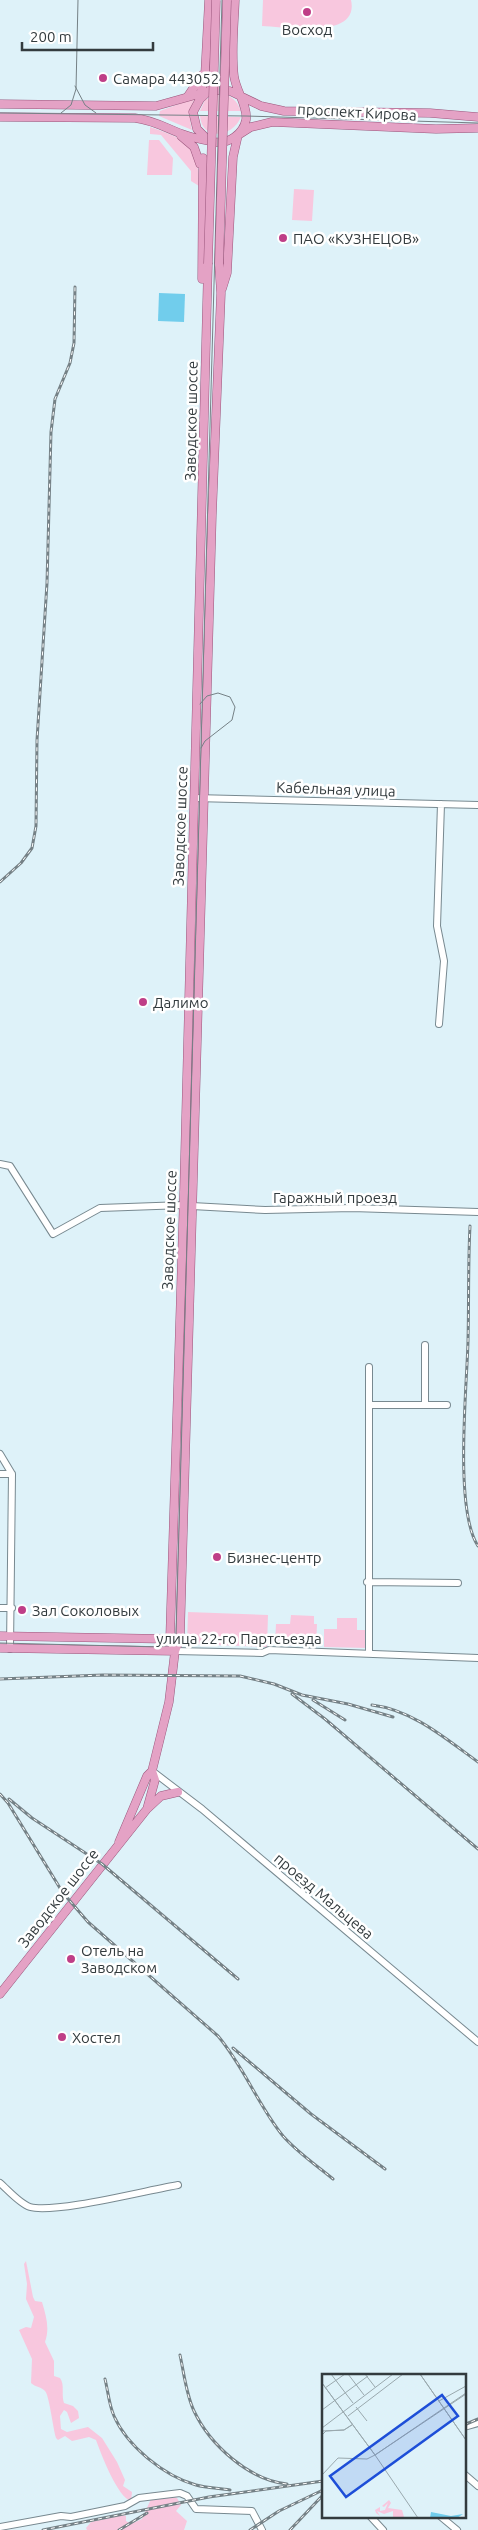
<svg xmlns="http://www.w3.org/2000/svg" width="478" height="2530" font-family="Ubuntu,sans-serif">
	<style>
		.green { fill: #f8c7de }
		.water { fill: #71cdec }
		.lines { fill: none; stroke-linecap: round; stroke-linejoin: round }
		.minor-casing { stroke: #788990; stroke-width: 8 }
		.major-casing { stroke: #9a567c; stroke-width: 9 }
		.minor { stroke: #fff; stroke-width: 6 }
		.major { stroke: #e4a2c5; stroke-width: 8 }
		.tram { stroke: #758186; stroke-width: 1 }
		.rail-casing { stroke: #758186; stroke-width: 3 }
		.rail { stroke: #fff; stroke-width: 1; stroke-dasharray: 4; stroke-linecap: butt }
		.major-bridge-casing { stroke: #9a567c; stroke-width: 9; stroke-linecap: butt }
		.major-bridge { stroke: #e4a2c5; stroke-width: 8 }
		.poi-dot { fill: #bf3e87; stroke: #fff; stroke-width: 2 }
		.labels { text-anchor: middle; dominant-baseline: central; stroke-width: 5; stroke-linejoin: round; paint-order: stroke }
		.poi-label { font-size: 15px; fill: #333b3e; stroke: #fff; text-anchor: start }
		.street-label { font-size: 15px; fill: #333b3e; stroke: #fff }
		.inset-road { fill: none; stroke: #9aa9ae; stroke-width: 1 }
		.view { fill: #1d4ed8; fill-opacity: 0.15; stroke: #1d4ed8; stroke-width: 2.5 }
		.inset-edge { fill: none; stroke: #333b3e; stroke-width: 2.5 }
	</style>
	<rect width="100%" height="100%" fill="#def2f9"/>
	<path class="green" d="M263,0H351C360,40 285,27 262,26Z
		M217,94C230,93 237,100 241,111H200L205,100Z
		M195,98C189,109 189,118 192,130L159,116L160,111Z
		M200,116L241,117C232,138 202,141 200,116Z
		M150,127C187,140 199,144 199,186L191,181V171L161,135L150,134Z
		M149,140H159L173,158L172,175H147Z
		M294,189L314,190L312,221L292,220Z
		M188,1612L268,1615L267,1647L187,1644Z
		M291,1615L314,1616V1624H317L316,1646L275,1645L276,1624H290Z
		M337,1618H357V1630H368V1648L324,1647V1629H337Z
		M26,2261L33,2297L35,2301L42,2302C46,2316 50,2328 45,2342L54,2361V2376L60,2378C65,2385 61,2394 64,2403L73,2406L78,2411L79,2418L71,2423L67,2412L64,2410L60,2416L61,2429L67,2432L88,2427L102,2438L117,2462L125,2480L123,2486L132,2492L131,2501C118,2498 101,2454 96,2440L89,2437L72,2441L65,2436L58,2440L56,2438C53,2428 49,2394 45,2391C42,2387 35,2387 31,2383L32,2359L19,2330L26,2327L31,2328L34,2317L26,2299L27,2284L24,2264Z
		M171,2496L177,2498L181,2505L176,2511L187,2521L184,2530H87L86,2528L91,2522L122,2515L126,2516V2521L131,2524L142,2519L151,2499Z"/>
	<path class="water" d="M159,293L185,294L184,322L158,321Z"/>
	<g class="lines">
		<defs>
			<path id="minor" d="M194,798L478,805
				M439,1024L444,961L437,926L441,804
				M0,1164L10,1166L53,1234L100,1208L184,1205
				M192,1206L265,1210L352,1208L478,1212
				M425,1345V1405
				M369,1405H447
				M0,1454L12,1474L10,1649
				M0,1474H12
				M367,1582L458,1583
				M0,1608H12
				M175,1651L262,1653L269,1650L478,1658
				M369,1654V1367
				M152,1771L202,1809L478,2042
				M0,2183C8,2190 20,2204 30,2207C54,2214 148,2190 178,2185
				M464,2427L478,2423
				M464,2474L478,2486
				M370,2516L383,2530
				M440,2516L457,2530
				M0,2527L61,2516L71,2517L125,2506L139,2498L180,2493L187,2496L196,2509L252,2511L262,2530"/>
			<path id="major" d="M200,95L205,76L209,0
				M188,96L202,75
				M0,104L156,106L206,92
				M0,117L135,118C153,120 166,128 182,134C192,138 204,140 215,142C229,144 243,134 246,120C248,106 236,91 234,76C231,51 234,25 235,0
				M240,134L251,127L272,122L436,129L478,128
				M181,136L194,147L200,164
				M207,139L197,129L193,112L200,99L210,90L230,91L261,106L284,111L430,113L478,117
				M202,279L203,158
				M222,289L227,273L233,157L238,135
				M0,1636L170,1639
				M0,1648L175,1651
				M175,1651L170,1639L184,1193L208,264
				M147,1809L161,1796L178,1792
				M119,1842L147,1776L152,1771L169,1702L175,1651L180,1638L212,515L221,293L219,264
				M0,1994L147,1809L155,1780L152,1771"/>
		</defs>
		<use href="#minor" class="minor-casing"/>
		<use href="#major" class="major-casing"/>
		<use href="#minor" class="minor"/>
		<use href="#major" class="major"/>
		<path class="tram" d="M75,86L85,105L96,113
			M0,113L246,116L478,123
			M61,113L71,105L76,89L78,0
			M200,704L207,696L218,693L230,697L235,707L232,720L205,741L201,748
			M0,1643L161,1647L172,1643L176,1634L222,0"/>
		<defs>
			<path id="rail" d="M0,882L21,863L32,848L36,826L37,740L47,583L51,432L55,399L70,363L74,343L75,287
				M470,1226C468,1264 469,1303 468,1341C467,1386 454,1510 478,1546
				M0,1679L103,1675L240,1676L274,1684L302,1695L348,1704L393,1717
				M292,1694L325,1719L478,1849
				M313,1700L345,1720
				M372,1705C413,1710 446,1739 478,1762
				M0,1794L8,1803L63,1893L88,1922L218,2036C244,2067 258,2105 283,2136C297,2152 316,2165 333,2179
				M9,1799L32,1818L102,1864L238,1979
				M233,2048L311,2114L385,2169
				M180,2355C184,2373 186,2394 194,2411C210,2445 249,2480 287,2484
				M105,2379C108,2391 109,2405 114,2416C127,2446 164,2476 196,2485C207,2488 219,2488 230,2490
				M464,2425L478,2419
				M43,2530L209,2497L323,2481
				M119,2530L147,2513
				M250,2530L279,2511L323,2490
				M290,2530L323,2495"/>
		</defs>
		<use href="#rail" class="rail-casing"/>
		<use href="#rail" class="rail"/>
		<defs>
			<path id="major-bridge" d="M208,264L216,0
				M219,264L227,0"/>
		</defs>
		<use href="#major-bridge" class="major-bridge-casing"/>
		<use href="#major-bridge" class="major-bridge"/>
	</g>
	<g class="poi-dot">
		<circle cx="307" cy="12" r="5"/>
		<circle cx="103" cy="78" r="5"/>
		<circle cx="283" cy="238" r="5"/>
		<circle cx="143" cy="1002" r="5"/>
		<circle cx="217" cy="1557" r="5"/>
		<circle cx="22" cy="1610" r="5"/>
		<circle cx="71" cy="1959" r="5"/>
		<circle cx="62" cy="2037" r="5"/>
	</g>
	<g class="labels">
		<g class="poi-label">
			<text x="307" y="29" text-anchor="middle">Восход</text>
			<text x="113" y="78">Самара 443052</text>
			<text x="293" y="238">ПАО «КУЗНЕЦОВ»</text>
			<text x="153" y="1002">Далимо</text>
			<text x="227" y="1557">Бизнес-центр</text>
			<text x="32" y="1610">Зал Соколовых</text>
			<text x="81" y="1950">Отель на<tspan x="81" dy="17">Заводском</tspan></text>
			<text x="72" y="2037">Хостел</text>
		</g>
		<g class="street-label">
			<text transform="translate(357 112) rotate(3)">проспект Кирова</text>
			<text transform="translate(191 421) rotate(-89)">Заводское шоссе</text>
			<text transform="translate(336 789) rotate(2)">Кабельная улица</text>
			<text transform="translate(180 826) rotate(-88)">Заводское шоссе</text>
			<text x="335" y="1197">Гаражный проезд</text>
			<text transform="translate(169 1230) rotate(-88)">Заводское шоссе</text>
			<text x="239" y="1638">улица 22-го Партсъезда</text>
			<text transform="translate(324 1896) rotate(40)">проезд Мальцева</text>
			<text transform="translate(58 1898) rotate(-52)">Заводское шоссе</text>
		</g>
	</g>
	<g transform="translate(322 2374)">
		<rect width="144" height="144" fill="#def2f9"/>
		<path d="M67,126L69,129L66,134L80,136L82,143L71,144V137L62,140L55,137L58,142L54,139L53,136L58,133V137L63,136L66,129L62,133L60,132Z" fill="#f8c7de"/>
		<path d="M109,138L129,142L141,140L135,144H108Z" fill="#71cdec"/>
		<path class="inset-road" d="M9,0L31,29M26,0L42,21M43,0L53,13M98,0L144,66M98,0L144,66M0,9L53,81M0,9L53,81L144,19M3,14L23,0M117,27L144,12M34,33L45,47M0,36L46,2M26,42L81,0M0,54L71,0M0,57L22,56L30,51M0,61L4,57L22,56L31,50M53,81L96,144M0,101L16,84L45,85L53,81L144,20"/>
		<path class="view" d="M120,21L136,42L24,123L8,102Z"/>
		<rect width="144" height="144" class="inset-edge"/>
	</g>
	<path d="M22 42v8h131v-8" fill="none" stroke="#333b3e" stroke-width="2.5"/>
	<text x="30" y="42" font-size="15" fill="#333b3e" stroke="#ffffff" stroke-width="4" paint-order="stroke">200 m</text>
</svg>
